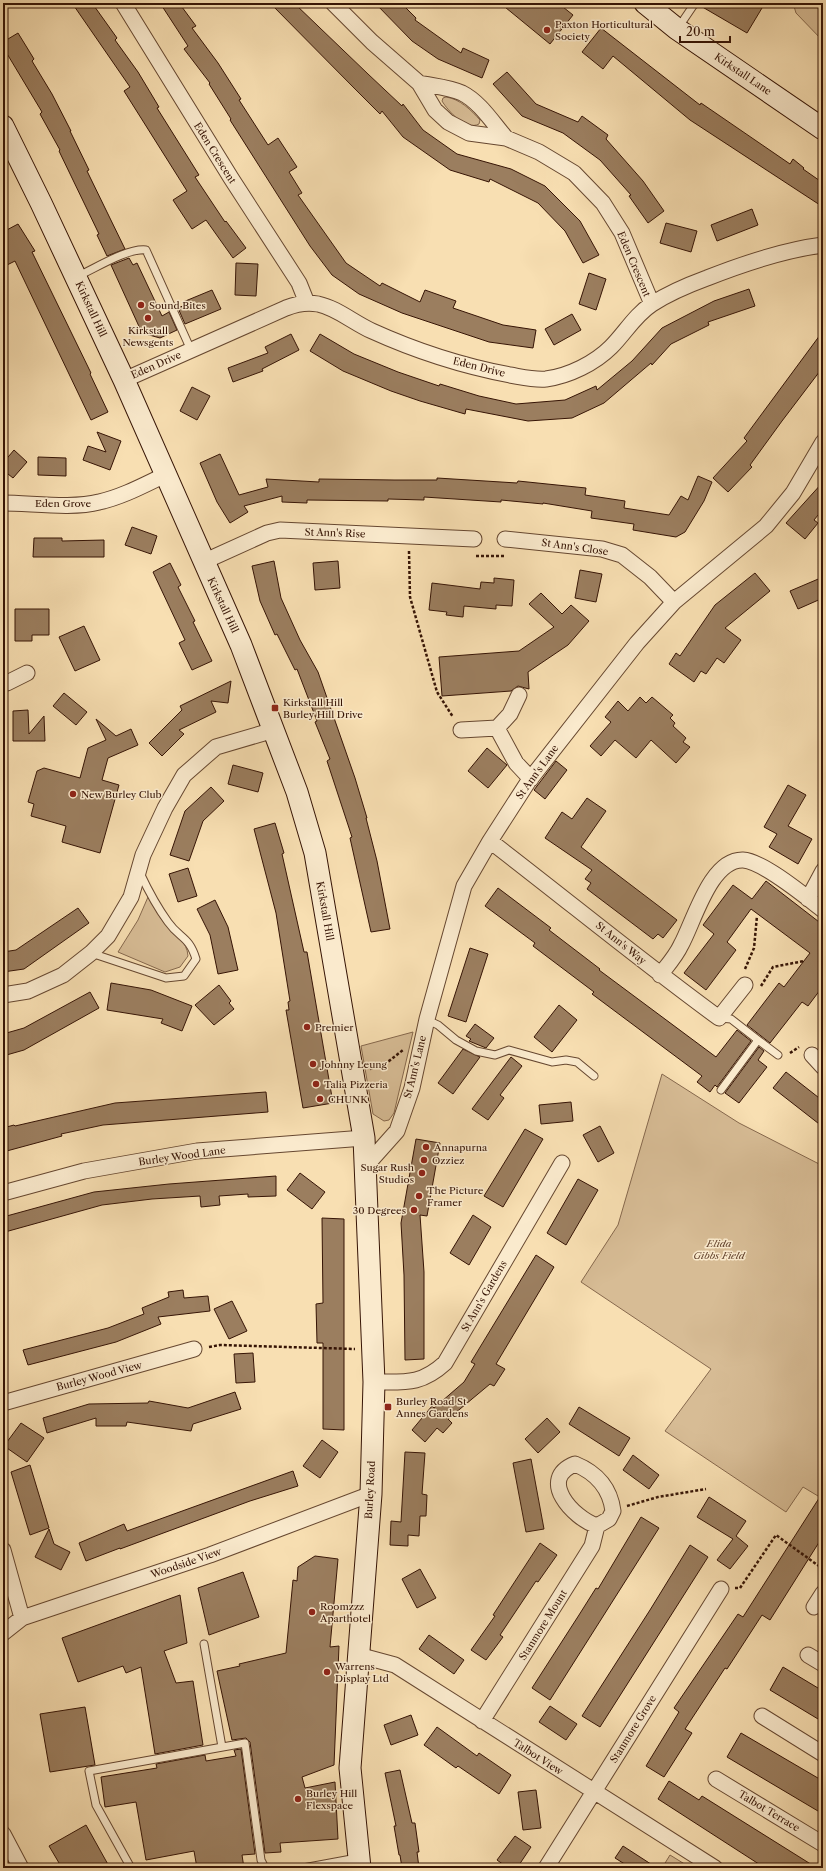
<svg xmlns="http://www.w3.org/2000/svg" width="826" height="1871" font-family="'Libre Caslon Text',serif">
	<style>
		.green { fill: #d7bc95; stroke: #86684d }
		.building { fill: #9b7e5f; stroke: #361405 }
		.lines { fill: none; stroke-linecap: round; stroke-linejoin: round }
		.lane-casing { stroke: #664730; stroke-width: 9 }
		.street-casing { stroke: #664730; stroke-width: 17 }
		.secondary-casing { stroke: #361405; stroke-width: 23 }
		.path { stroke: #361405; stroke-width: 2.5; stroke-dasharray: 3 2; stroke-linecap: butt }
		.lane { stroke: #faeacd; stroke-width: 7 }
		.street { stroke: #faeacd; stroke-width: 15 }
		.secondary { stroke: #faeacd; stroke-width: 21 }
		.poi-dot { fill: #8f2418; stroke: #faeacd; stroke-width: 1.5 }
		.labels { text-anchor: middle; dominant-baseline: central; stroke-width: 3; stroke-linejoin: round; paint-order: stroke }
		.poi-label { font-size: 10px; fill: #361405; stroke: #faeacd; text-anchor: start }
		.street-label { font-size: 10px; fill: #361405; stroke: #faeacd }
		.park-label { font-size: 10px; font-style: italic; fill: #664630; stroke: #faeacd }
	</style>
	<rect width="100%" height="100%" fill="#f8dfb2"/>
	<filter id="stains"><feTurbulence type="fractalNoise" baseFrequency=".005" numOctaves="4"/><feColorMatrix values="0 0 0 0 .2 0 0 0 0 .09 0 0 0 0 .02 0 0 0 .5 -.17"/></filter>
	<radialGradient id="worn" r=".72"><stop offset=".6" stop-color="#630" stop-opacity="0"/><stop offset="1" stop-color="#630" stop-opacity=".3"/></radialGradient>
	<path class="green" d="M793,3H823V41L796,13Z
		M446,97C460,99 471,110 480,120L479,124C466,131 448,111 442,101L443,98Z
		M148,897C154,906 159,918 167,926C176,937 187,941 188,956L180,967L165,972L118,952L138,920Z
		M413,1032L394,1113L389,1120L384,1121L373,1114L361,1046Z
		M662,1074L739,1123L823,1166V1499L803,1487L786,1512L665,1431L711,1369L581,1282L618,1225Z
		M670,1855L691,1868H662Z"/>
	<path class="building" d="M72,3H92L117,38L115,40L138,72L159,107L157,108L199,175L195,177L225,222L226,221L246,248L233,258L206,220L192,229L173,200L187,191L124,91L130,87Z
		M160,3H179L196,26L192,28L218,63L241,99L239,100L268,145L278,138L297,167L289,172L302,193L298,195L346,263L380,286L382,283L420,302L425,290L456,301L453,308L503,325L536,330L533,348L489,342L402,313L359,294L332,275L310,246L230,120L231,119L209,84L210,83L184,49L188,46Z
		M270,3H294L368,74L402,106L403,104L423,130L457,154L511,169L545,186L580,221L599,255L583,263L565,231L538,203L490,179L489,182L450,170L403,137L382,111L380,114L354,88Z
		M375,3H401L416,18L415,20L461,53L463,48L489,60L482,78L438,59L412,41Z
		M500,3H558L573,15L550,44Z
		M700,3H765L747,33L699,5Z
		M601,28L700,105L701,103L790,164L793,159L804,168L803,169L823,183V207L690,120L613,56L603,69L582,52Z
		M18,33L34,59L32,61L52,94L71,131H70L89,170L87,171L125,249L107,256L97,235L99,234L59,151L60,150L40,114L42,112L3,47V42Z
		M507,72L536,104L578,122L582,116L608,135L606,139L643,181L664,211L648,223L629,196L631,195L600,160L563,133L522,116L493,84Z
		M752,209L758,225L717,241L711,225Z
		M666,223L697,231L691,252L660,243Z
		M18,224L35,251L32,252L91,373L90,374L108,412L91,420L15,261L3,267V232Z
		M129,258L133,265L137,263L162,316L169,312L177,330L160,338L142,333L111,265Z
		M236,263L258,264L256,296L235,295Z
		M589,273L606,279L596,310L579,304Z
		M749,289L755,306L708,322L709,325L671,344L652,365L651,363L604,403L572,418L528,421L466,409L465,414L420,401L391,391L343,371L310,351L320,334L354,354L398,372L439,386L440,384L479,396L516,404L565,400L596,386L597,390L632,361L662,328L714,301Z
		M212,290L221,309L185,324L178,308L185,305L183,302Z
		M572,314L581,330L554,345L545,329Z
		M823,331V367L782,421L750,465L752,467L728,492L713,478L747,441L744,438Z
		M291,334L299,350L262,369L263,371L233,382L228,368L268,353L265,347Z
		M192,387L210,396L197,420L180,411Z
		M97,432L121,441L110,470L83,460L88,446L106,452Z
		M14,450L27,462L13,478L3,470V463Z
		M220,454L239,495L268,487L266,479L319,482V479L394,480H437V478L517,483L518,481L586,488L585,495L625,501L624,508L669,515L681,496L688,500L698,476L712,482L704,501L685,532L676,537L633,530L634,524L591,518L592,511L543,503V504L501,500V502L424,497V500L388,499V501L307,500V503L282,502V496L244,506L248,512L230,523L217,502L200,463Z
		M38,457L66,458V476L38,475Z
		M823,482V509L814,520L818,523L805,539L786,523Z
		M132,527L157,536L151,554L125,545Z
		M34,538H62V541L104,540V557H33Z
		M274,561L281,598L300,640L318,672L355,778L367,818H366L377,861L390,929L371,932L350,838L352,837L327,761L330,759L315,722L317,721L297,669L295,670L277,634L275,635L260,601L252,566Z
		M338,561L340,588L315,590L313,563Z
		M170,563L181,585L178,587L195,621L193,622L212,661L192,670L179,643L185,640L153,572Z
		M580,570L602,574L596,602L575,598Z
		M755,573L770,591L725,628L741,640L724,663L717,658L706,674L701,671L694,682L669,664L676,653L680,656L715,605Z
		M823,577V598L798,609L790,591Z
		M494,578L514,580L512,606L496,605V609L464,606L463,617L446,615L447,612L429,610L432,583L480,589L481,582L494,583Z
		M541,593L562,614L571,605L589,621L568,645L528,672L529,689L518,686L511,691L442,696L439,657L519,651L554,627L529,604Z
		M15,609H49V635H32V641H15Z
		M84,626L100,660L75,671L59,637Z
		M231,681L228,703L211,701L216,712L179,730L184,734L162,756L149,743L182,710L180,706Z
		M64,693L87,712L76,725L53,706Z
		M640,697L646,703L652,697L673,715L670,718L675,723L673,726L686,738L683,742L690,747L676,763L651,740L636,758L615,740L601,756L590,746L611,722L605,717L618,701L628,711Z
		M28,710L29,734L44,716L45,741H13V711Z
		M96,719L116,736L131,729L138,745L108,758L102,780L119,785L100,853L62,842L66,826L31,816L34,804L28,802L37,771L44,768L80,778L88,748L106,740Z
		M487,748L507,765L488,788L468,771Z
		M556,761L567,770L545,799L534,790Z
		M233,765L263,773L258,792L228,784Z
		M788,785L806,795L788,826L812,839L798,864L769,847L777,834L764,827Z
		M211,787L224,801L203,821L189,861L170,855L185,811Z
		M587,798L606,811L581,847L677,920L663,938L658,934L653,939L587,889L591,883L585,879L592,870L545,838L562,812L572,819Z
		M275,823L284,853L282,854L304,952H307L333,1103L303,1108L286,1010H289L288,1002L290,1001L276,913L254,829Z
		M188,868L197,896L178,902L169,874Z
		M766,881L823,925V986L808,1006L802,1002L770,1043L747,1025L779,983L784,987L810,953L751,909L727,942L736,950L706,990L684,973L714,934L703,925L733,885L752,899Z
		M498,888L551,928L549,930L600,969L599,970L716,1057L737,1030L751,1041L717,1087L715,1085L710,1092L697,1082L702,1076L592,994L594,992L533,946L535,943L485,906Z
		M215,900L228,927L238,970L218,974L210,935L197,909Z
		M78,908L89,923L24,969L3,972V952L16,950Z
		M470,948L488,954L466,1022L448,1016Z
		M111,983L151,990L192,1006L182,1031L161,1023L163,1019L107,1010Z
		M219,985L231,1001L229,1003L234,1009L214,1025L195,1005Z
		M90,992L99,1008L24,1050L3,1056V1034L24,1028Z
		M559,1005L577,1020L552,1052L534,1037Z
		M475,1024L494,1038L486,1048L469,1041L471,1039L466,1036Z
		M759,1047L764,1051L758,1060L767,1067L739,1103L725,1093Z
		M463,1049L480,1057L453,1094L438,1083Z
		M511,1057L522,1066L500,1095L504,1098L488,1120L472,1109Z
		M786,1072L823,1101V1127L773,1088Z
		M266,1092L268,1112L103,1125L61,1134L62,1136L3,1152V1128L14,1125L15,1126L115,1103Z
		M571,1102L573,1121L541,1124L539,1105Z
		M600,1126L614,1153L598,1162L583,1135Z
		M525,1129L543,1139L503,1207L484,1196Z
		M416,1139L440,1143L427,1216L420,1215L424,1272V1359L405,1360L404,1275L401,1223Z
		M300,1173L325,1192L312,1209L287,1190Z
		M276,1176V1196L248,1197V1194L219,1196L220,1205L201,1207L200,1196L152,1199L102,1205L5,1232L3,1223V1217L94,1192L169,1184Z
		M578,1179L598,1190L566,1245L547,1233Z
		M473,1215L491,1227L469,1265L450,1253Z
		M322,1218L344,1219V1430L323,1429V1343H317L316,1304L323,1303Z
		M536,1255L554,1267L496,1364L505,1369L494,1386L490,1384L448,1419L452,1423L443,1433L437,1428L425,1442L412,1430L432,1406L434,1408L464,1382L475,1364L471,1362Z
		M183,1290L184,1298L208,1296L210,1311L158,1317L161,1324L116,1342L28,1365L23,1350L108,1328L144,1314L142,1308L169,1297L168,1292Z
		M232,1301L247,1331L229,1339L214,1309Z
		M253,1353L255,1382L236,1383L234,1354Z
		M235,1392L241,1409L193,1424L191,1431L127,1422L126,1426H96V1418L47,1433L43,1418L89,1404L148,1403L149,1401L188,1408Z
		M579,1407L630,1438L619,1456L569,1424Z
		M547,1418L560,1432L538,1453L525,1439Z
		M21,1423L44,1438L27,1462L4,1446Z
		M322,1440L338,1452L320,1478L303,1466Z
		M405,1452L425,1453L422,1494L427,1495L426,1516H420L419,1536L408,1535V1546L390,1545L391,1521L401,1522Z
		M633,1455L659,1475L649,1489L623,1470Z
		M531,1459L544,1529L526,1532L513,1463Z
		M30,1465L49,1528L30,1535L11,1472Z
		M293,1471L298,1486L250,1501L120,1549V1548L86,1561L79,1543L124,1524L127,1531Z
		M823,1492V1536L770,1620L762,1615L727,1669L725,1668L685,1729L692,1733L664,1777L646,1766L679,1712L674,1708L738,1614L743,1617Z
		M709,1497L746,1521L736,1536L748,1546L730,1569L717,1560L733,1539L697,1517Z
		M641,1517L659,1528L550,1700L532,1688L579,1615L596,1588L598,1589Z
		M49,1529L54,1544L70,1552L61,1570L35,1557Z
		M540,1543L557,1555L538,1582L536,1581L500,1635L503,1637L486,1660L471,1650L495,1616L493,1615Z
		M690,1545L708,1557L600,1727L582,1716L650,1610Z
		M315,1556L338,1559L330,1647L339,1646L334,1765L302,1777L305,1788L335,1782L338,1839L280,1843L281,1852L265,1853L250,1742L246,1738L232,1740L217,1671L240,1666L239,1664L286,1653L293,1580L297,1581L298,1567Z
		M420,1569L436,1598L417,1608L402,1579Z
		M243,1572L259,1617L209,1635L198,1588Z
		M180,1595L187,1643L164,1651L176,1683L193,1681L203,1745L155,1754L141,1667L126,1673L123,1666L78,1682L62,1638Z
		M429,1635L464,1660L454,1674L419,1649Z
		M783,1667L823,1691V1722L770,1690Z
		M550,1706L577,1724L566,1740L539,1722Z
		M85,1707L95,1765L50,1772L40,1714Z
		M411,1715L418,1735L391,1745L384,1725Z
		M437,1727L477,1756L479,1753L511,1775L499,1794L458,1766L456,1768L424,1745Z
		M741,1733L823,1781V1814L727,1757Z
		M241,1749L255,1854L242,1855L244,1868H197L194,1851L146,1860L136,1802L105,1807L101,1777L157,1768L156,1764L205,1755L206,1761L236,1756L234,1750Z
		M400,1770L412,1823H415L419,1852H417L419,1868H402L400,1855H399L394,1826H396L385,1773Z
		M669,1781L699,1800L702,1796L817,1868H765L658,1799Z
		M536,1790L541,1828L523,1830L518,1792Z
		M86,1825L110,1868H62L49,1846Z
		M515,1836L531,1847L517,1868H508L497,1860Z
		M623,1846L657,1868H631L615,1858Z"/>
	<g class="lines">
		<defs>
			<path id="lane" d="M678,28L695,3
				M78,276C96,268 127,248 146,250L191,350
				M91,953L166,978L184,976L196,959C189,936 180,939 168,922C157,907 148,890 140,873
				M720,1018L731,1019L758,1040L721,1090
				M427,1020L438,1025L456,1040L476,1051L495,1055L509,1050L552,1062L566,1060L577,1062L594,1076
				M758,1040L778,1055
				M204,1644L222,1747
				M131,1868L96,1805L89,1771L245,1743L261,1860L265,1868
				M303,1868L357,1858"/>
			<path id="street" d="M123,3L231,178L299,283L307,303
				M333,3L372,42L419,83L435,110L448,122L469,133L506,138L539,152L574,173L603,203L622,233L652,304
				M419,83C433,86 449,87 462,93C480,102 493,123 506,138
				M124,380L286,308C296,304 307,302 318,304C337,308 354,323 372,331C416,351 463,366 510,375C522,377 534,380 546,379C569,376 595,363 611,347C625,333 635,315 652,304C669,293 688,285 707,278C745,263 783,250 823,245
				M3,503C31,503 73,509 99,502C122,497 144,485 165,475
				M505,539L602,549L622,555L650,577L674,602
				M203,562L267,533L280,530L474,539
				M3,683H7L27,673
				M497,728L516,763L531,779
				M461,730L497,728L510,714L519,695
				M490,841C567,900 641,961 719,1018L745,985
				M808,899L823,871
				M660,975C667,966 676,956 681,945C694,922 710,859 743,860C763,861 806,897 823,910
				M3,995L28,991L63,975L91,953L108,936L131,897L143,855L165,808L184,775L216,747L274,730
				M812,1055L823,1067
				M364,1168L397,1131L412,1088L427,1019L464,886L490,841L528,782L637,643L674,602L766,526L793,493L823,442
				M3,1193L84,1171L197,1151L364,1138
				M374,1382C405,1382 421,1385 445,1363L562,1163
				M3,1403L194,1349
				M3,1550L22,1618
				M814,1607L823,1593
				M3,1633L22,1618L210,1555L371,1494
				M358,1655L395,1665L715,1868
				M808,1655L823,1664
				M762,1716L823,1754
				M482,1721L592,1546L597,1526L609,1519L613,1511C610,1488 597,1473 575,1464C537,1479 573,1518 597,1526
				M716,1779L823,1844
				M3,1834L21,1868
				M546,1868L721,1589"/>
			<path id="secondary" d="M645,3L677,29L823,129
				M3,126L41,203L124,380L241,645L297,792L315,853L364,1138L374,1382L371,1494L350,1768L360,1868"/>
		</defs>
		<use href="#lane" class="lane-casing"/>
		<use href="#street" class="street-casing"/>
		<use href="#secondary" class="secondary-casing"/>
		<path class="path" d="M409,551L410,597L437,692L453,717
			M476,556H504
			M745,969L754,948L757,916
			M761,986L773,967L804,961
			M790,1053L799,1047
			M370,1069L389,1061L403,1050
			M209,1347L220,1345L355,1349
			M627,1506L658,1497L706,1489
			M735,1588H740L776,1535L823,1569"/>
		<use href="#lane" class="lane"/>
		<use href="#street" class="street"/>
		<use href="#secondary" class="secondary"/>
	</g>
	<g class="poi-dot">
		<circle cx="547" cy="30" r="4"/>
		<circle cx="141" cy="305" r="4"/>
		<circle cx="148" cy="318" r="4"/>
		<rect x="271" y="704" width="8" height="8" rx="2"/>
		<circle cx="73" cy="794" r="4"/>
		<circle cx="307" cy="1027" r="4"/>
		<circle cx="313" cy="1064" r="4"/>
		<circle cx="316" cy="1084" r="4"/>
		<circle cx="320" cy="1099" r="4"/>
		<circle cx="426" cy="1147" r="4"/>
		<circle cx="424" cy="1160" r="4"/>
		<circle cx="422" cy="1173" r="4"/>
		<circle cx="419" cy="1196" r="4"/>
		<circle cx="414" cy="1210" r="4"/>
		<rect x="384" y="1403" width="8" height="8" rx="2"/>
		<circle cx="312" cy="1612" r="4"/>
		<circle cx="327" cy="1672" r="4"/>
		<circle cx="298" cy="1799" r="4"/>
	</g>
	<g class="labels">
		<g class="poi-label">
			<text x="555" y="24">Paxton Horticultural<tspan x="555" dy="12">Society</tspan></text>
			<text x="149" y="305">Sound Bites</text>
			<text x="148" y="330" text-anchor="middle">Kirkstall<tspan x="148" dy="12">Newsgents</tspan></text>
			<text x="283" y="702">Kirkstall Hill<tspan x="283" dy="12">Burley Hill Drive</tspan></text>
			<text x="81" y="794">New Burley Club</text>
			<text x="315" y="1027">Premier</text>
			<text x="321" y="1064">Johnny Leung</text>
			<text x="324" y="1084">Talia Pizzeria</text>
			<text x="328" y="1099">CHUNK</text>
			<text x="434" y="1147">Annapurna</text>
			<text x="432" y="1160">Ozziez</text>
			<text x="414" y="1167" text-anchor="end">Sugar Rush<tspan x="414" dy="12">Studios</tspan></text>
			<text x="427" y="1190">The Picture<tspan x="427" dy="12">Framer</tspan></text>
			<text x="406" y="1210" text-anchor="end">30 Degrees</text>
			<text x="396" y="1401">Burley Road St<tspan x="396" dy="12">Annes Gardens</tspan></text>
			<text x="320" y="1606">Roomzzz<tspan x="320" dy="12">Aparthotel</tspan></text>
			<text x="335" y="1666">Warrens<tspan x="335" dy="12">Display Ltd</tspan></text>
			<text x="306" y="1793">Burley Hill<tspan x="306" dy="12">Flexspace</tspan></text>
		</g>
		<g class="street-label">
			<text transform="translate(743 74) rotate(34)">Kirkstall Lane</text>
			<text transform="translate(215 153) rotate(58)">Eden Crescent</text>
			<text transform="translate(634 264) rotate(67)">Eden Crescent</text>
			<text transform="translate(91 309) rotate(65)">Kirkstall Hill</text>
			<text transform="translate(156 365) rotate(-24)">Eden Drive</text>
			<text transform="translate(479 367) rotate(14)">Eden Drive</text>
			<text x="63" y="503">Eden Grove</text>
			<text transform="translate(335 533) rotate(2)">St Ann's Rise</text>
			<text transform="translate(575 547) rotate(8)">St Ann's Close</text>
			<text transform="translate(223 605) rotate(65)">Kirkstall Hill</text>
			<text transform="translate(537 772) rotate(-54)">St Ann's Lane</text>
			<text transform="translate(325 911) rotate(80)">Kirkstall Hill</text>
			<text transform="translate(621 943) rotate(39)">St Ann's Way</text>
			<text transform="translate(415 1067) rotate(-76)">St Ann's Lane</text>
			<text transform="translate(182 1156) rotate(-8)">Burley Wood Lane</text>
			<text transform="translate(484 1296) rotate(-60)">St Ann's Gardens</text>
			<text transform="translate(99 1376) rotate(-15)">Burley Wood View</text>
			<text transform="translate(370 1490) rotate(-87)">Burley Road</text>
			<text transform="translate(186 1563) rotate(-19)">Woodside View</text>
			<text transform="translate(543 1625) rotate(-58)">Stanmore Mount</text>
			<text transform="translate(633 1729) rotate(-58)">Stanmore Grove</text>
			<text transform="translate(538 1757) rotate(33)">Talbot View</text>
			<text transform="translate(769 1811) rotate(31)">Talbot Terrace</text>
		</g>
		<g class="park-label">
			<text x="719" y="1243">Elida<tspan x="719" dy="12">Gibbs Field</tspan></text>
		</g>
	</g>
	<rect width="826" height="1871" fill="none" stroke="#f8dfb2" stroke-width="16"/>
	<rect x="4" y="4" width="818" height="1863" fill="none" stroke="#361405" stroke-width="2"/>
	<rect x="8" y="8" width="810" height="1855" fill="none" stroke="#361405"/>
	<path d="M680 36v6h50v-6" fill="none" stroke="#361405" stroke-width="2"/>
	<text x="686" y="36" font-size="12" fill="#361405" stroke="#faeacd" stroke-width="3" paint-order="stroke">20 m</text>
	<rect width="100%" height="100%" filter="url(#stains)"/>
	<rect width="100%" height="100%" fill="url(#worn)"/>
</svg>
